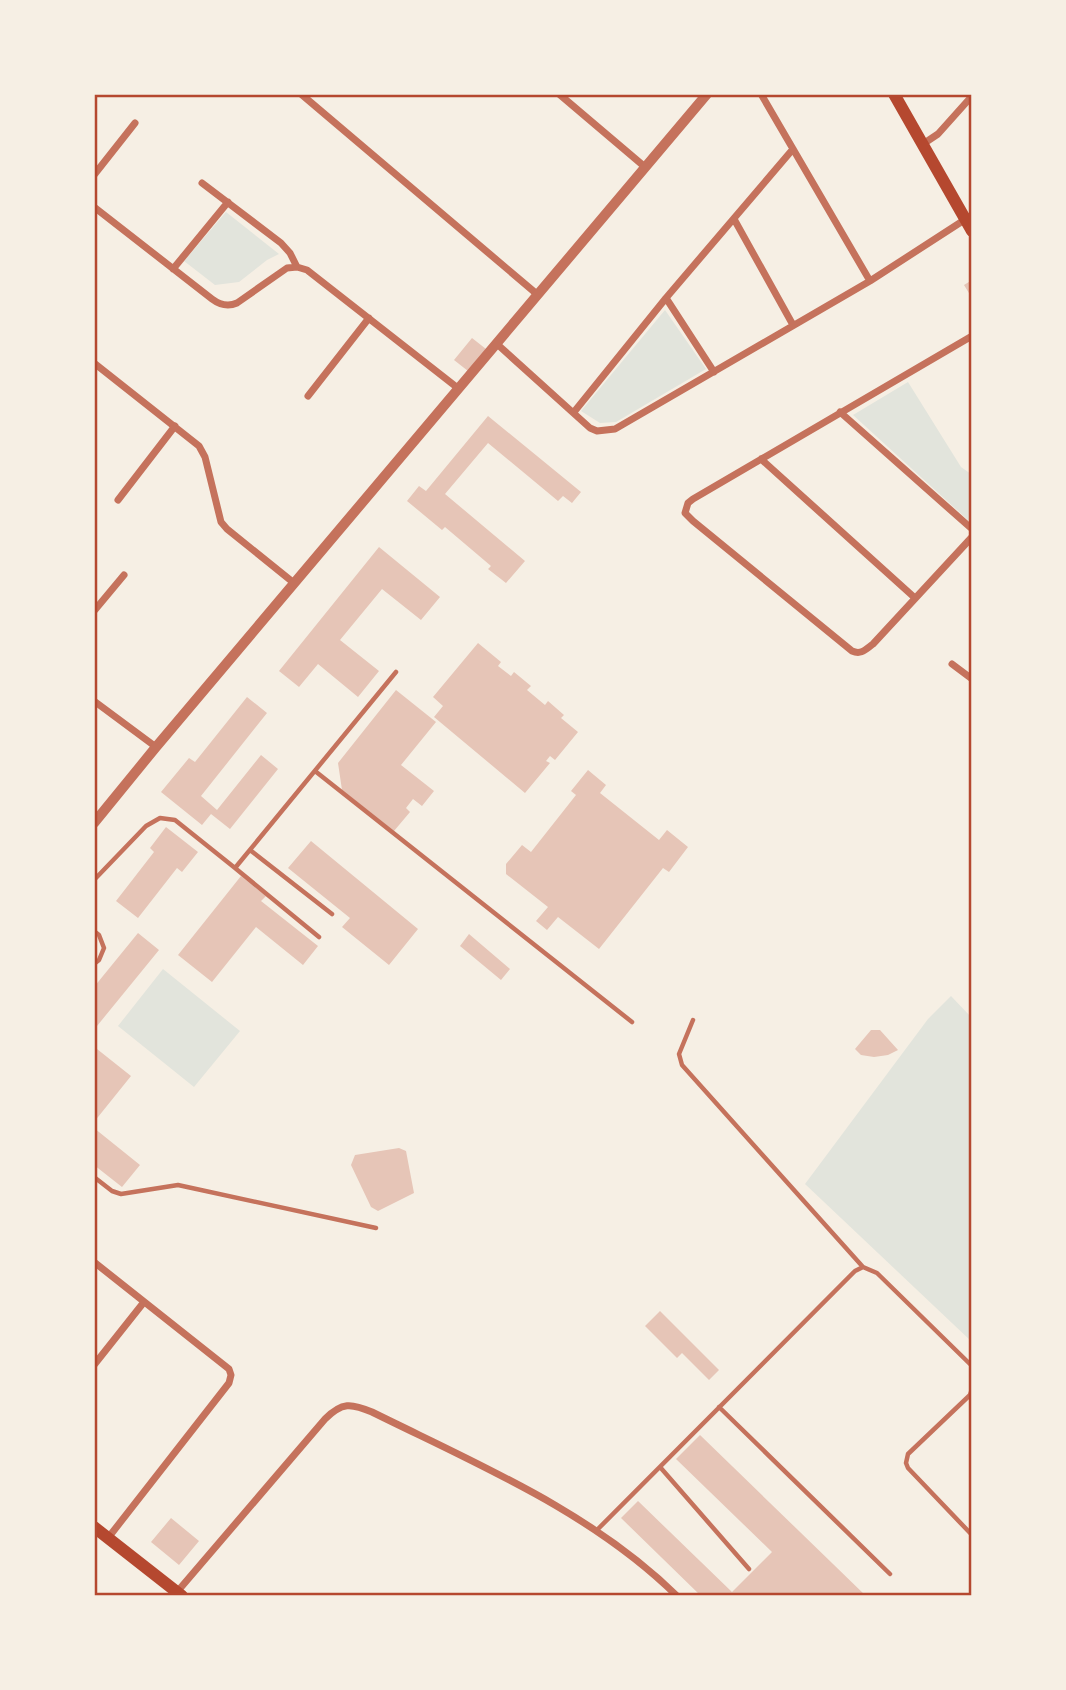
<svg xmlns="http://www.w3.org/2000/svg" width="1066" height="1690" font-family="'Work Sans',sans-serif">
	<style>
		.green { fill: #e2e4dc }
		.building { fill: #e6c5b7 }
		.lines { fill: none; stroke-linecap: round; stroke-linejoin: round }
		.service { stroke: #c5725c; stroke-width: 4.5 }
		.minor { stroke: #c5725c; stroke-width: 7 }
		.tertiary { stroke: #c5725c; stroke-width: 10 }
		.secondary { stroke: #b5482f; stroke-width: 12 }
		.neatline { fill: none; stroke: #b5482f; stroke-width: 2.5 }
	</style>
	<rect width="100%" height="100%" fill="#f6efe4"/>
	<path class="green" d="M226,212L279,254L267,260L239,282L215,285L184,261Z
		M665,310L706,369L616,422L600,423L581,411Z
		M908,382L961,467L971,474L972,517L969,521L853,415Z
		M163,969L240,1031L194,1087L118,1026Z
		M951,996L971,1017V1341L805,1184L928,1019Z"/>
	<path class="building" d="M972,280V298L964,285Z
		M472,338L486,349L468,371L454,360Z
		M488,416L581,492L572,503L563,496L558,501L488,443L445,494L525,561L506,583L488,569L491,566L445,527L442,530L407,501L419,486L426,491Z
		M379,547L440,597L421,620L382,589L340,640L379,671L358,697L318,664L299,687L279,671Z
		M478,643L501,662L498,666L511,676L514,672L531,686L527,690L545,705L548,701L564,715L561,718L578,732L555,760L550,756L546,761L550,763L525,793L434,717L443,706L433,697Z
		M396,690L436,722L401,765L434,791L422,806L413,799L406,808L410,812L394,831L342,790L338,763Z
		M247,697L267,713L201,796L217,810L261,755L278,769L230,829L211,814L202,825L161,792L189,758L195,762Z
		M588,770L606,785L600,793L659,840L667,830L688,847L669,872L663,868L599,949L558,917L547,930L536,921L548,907L506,874V864L522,845L531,852L576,795L571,791Z
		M166,827L198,852L182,872L177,868L138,918L116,901L154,852L150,848Z
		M311,841L418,929L389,965L342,927L350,918L288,868Z
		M241,876L266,896L261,901L318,946L303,965L256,927L212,982L178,955Z
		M138,933L159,950L97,1026L94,1024V987Z
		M469,934L510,969L501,980L460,946Z
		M871,1030H880L898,1050L888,1055L874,1057L861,1055L855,1049Z
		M97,1049L131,1076L94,1122V1052Z
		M94,1128L140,1165L122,1187L94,1165Z
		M399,1148L406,1151L414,1193L378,1211L371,1207L351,1165L355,1155Z
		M660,1311L719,1370L709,1380L682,1353L677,1358L645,1326Z
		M700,1435L866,1596H778L775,1593L773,1596H701L621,1518L638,1501L732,1592L772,1552L676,1459Z
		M171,1518L199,1541L179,1565L151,1542Z"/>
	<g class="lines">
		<path class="service" d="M315,771L632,1022
			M250,850L332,914
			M235,868L319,937
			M94,880L146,826L160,818L175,820L235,868L396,672
			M94,931L99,935L104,948L99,960L94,964
			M693,1020L679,1054L682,1065L863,1267
			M94,1177L112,1191L121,1194L178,1185L376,1228
			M972,1389L970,1395L972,1397
			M970,1395L908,1454L906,1463L908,1468L972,1535
			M719,1407L890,1574
			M660,1467L749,1569
			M596,1531L855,1271L863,1267L877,1273L972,1366"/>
		<path class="minor" d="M301,94L538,295
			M559,94L645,167
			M761,94L870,281
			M923,144L938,134L972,96
			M94,175L135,123
			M202,183L281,243L290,253L297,267
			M94,207L212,299C220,305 228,307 237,303L287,268L297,267L307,270L459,389
			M734,219L793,325
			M173,269L228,202
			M666,298L714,372
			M972,336L693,499L688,503L685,513L693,521L852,651C861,655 865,650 873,644L972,537
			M497,344L590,428L597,431L615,429L870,281L972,215
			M94,363L199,446L205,457L221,522L227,529L294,583
			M308,396L369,318
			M574,412L666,298L793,149
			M840,412L972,529
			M761,459L915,598
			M118,500L175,426
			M94,611L124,575
			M952,664L972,679
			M94,701L156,747
			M94,1262L229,1369L231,1375L229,1383L108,1538
			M94,1365L144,1302
			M177,1592L325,1419C342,1402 351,1403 372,1412C477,1464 592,1512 677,1596"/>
		<path class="tertiary" d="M94,823L156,747L707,94"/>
		<path class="secondary" d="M894,94L972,231
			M94,1527L182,1596"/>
	</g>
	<rect width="1066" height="1690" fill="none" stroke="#f6efe4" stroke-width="192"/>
	<rect x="96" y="96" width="874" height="1498" class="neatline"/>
</svg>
